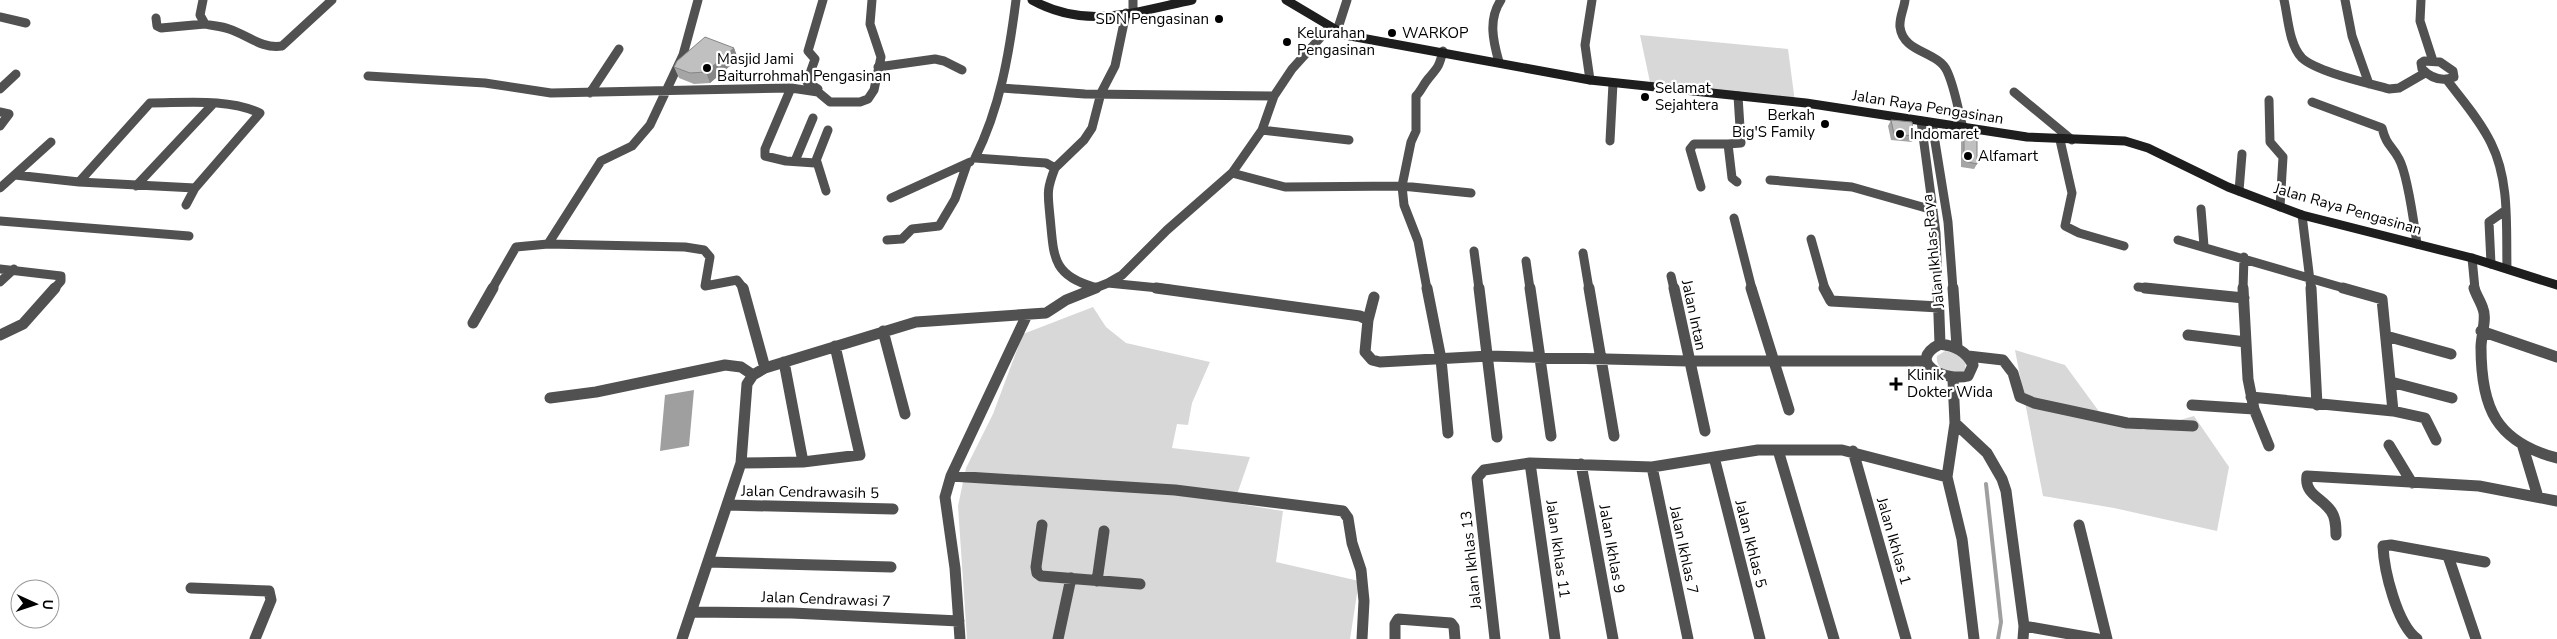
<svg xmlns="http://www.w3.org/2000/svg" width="2557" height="639" font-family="'Nunito Sans',sans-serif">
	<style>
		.green { fill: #d8d8d8 }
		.water { fill: #9f9f9f }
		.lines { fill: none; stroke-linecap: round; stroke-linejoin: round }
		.stream { stroke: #9f9f9f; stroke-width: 4 }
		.street-far1 { stroke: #515151; stroke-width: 9 }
		.street { stroke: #515151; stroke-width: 11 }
		.secondary { stroke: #1e1e1e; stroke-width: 9 }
		.wall { fill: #a5a5a5 }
		.shaded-wall { fill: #868686 }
		.building { fill: #c0c0c0; stroke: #868686 }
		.poi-dot { fill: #000; stroke: #fff; stroke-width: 2 }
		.labels { text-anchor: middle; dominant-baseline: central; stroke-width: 4.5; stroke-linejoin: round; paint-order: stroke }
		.poi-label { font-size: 15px; fill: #000; stroke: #fff; text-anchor: start }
		.street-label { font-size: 15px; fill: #000; stroke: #fff }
	</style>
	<rect width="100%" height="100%" fill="#fff"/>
	<path class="green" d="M1640,35L1788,49L1795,102L1651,87Z
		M1093,307L1106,327L1126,343L1210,362L1192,403L1188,425L1177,424L1172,448L1250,457L1234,503L1283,511L1276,562L1359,581L1350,639H967L958,506L966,468L993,414L1023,334Z
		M2015,350L2065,365L2106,421L2144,430L2194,416L2229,467L2217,531L2114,508L2043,496Z
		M1945,351L1958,354L1966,362L1965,371L1961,373C1950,371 1935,371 1937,356Z"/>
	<path class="water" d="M694,390L689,446L660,451L665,395Z"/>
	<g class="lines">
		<path class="stream" d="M1986,484L2001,622L1998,639"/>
		<path class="street-far1" d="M203,0L200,15L205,24C213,26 221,26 229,29C248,35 261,49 282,46L332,0
			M698,0L683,55L650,125L632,146L601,161L548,244L685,247L704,250L710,257L705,286L737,280L744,289
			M1016,0C1009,55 1000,108 975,158L1046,163L1055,168C1046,191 1048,194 1050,217C1054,255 1051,275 1094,287
			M1133,0V12
			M1905,0C1904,9 1899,18 1900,27C1903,53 1938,51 1947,71C1955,88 1958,110 1963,128
			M2284,0C2288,17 2289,45 2302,58C2317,72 2368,83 2389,89L2399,88L2425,73
			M2345,0L2352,36L2369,84
			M2421,0L2420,21L2433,61
			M0,17L26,23
			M156,18L157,26L161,28L205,24
			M1337,31L1347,0
			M2424,61L2440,62L2453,71L2454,77C2442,82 2431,78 2422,69L2421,63Z
			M1499,62C1493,41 1488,19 1501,0
			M878,67L935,59L944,61L962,70
			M368,76L485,83L551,93L791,88L818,92L830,102H860L868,99L874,90L881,57L870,24L872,0
			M1590,80L1585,45L1592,0
			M2447,80C2462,100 2480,120 2491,143C2510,181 2506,227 2507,268
			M791,88L765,149V156L786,161L815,163L828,130
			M1002,88L1085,94L1274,96
			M0,89L16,74
			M818,89L807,82L815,59L808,51L823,0
			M2014,92L2072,140
			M590,93L619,49
			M2269,100L2270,142L2283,157L2280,207
			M2312,102L2382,128C2387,147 2391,144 2399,159C2408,175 2414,224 2417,244
			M150,103C185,103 227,98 260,113L195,188L79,182Z
			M0,112L9,114L0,126
			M1921,121L1936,233L1938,289
			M1932,123L1948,222L1953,289
			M1262,130L1349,140
			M2060,140L2072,193L2065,226L2079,233L2124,246
			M1610,141L1613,83
			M1728,144L1741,143L1738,96
			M795,161L813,118
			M817,162L826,191
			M1055,168L1084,140L1092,128L1101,93L1115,66L1126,13
			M1232,173L1285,187L1402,186L1471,193
			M15,175L79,182
			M1770,180L1852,187L1933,210
			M136,186L213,104
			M1701,187L1690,149L1694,144H1728L1732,178L1737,182
			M0,188L51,142
			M2239,191L2242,154
			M891,198L970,162
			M186,205L195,188
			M2201,209L2204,246
			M2302,215L2311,289
			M1734,218L1752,289
			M0,221L189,236
			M1811,239L1825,289
			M887,240L902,239L912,229L939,226L955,199L967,164
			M2178,240L2347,289
			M1474,251L1479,289
			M1583,253L1589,289
			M2472,258L2475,289
			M1526,261L1530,289
			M2491,264L2489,222L2506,210
			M0,269L61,276V281L54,289
			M1671,276L1674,289
			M0,282L14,269
			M1108,283L1122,275L1167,230L1232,173L1262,130L1274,96L1292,69L1330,27
			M2138,287L2157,289
			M492,289L516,247L548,244
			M1093,289L1108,283L1169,289
			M1427,289L1418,241L1404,205L1402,186L1411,142L1416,131V96C1421,91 1423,85 1428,79C1438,67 1439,67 1443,51
			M2243,289L2244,257"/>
		<path class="street" d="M743,288L765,368
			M1156,288L1360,316L1368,320L1365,352L1372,360L1380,362L1489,356L1688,361H1926
			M1427,288L1441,359L1448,433
			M1479,288L1497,437
			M1530,288L1551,436
			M1589,288L1614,436
			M1674,288L1705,431
			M1751,288L1789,410
			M1824,288L1831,301L1939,307
			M1938,288L1940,344
			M1953,288L1957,347
			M2145,288L2244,298
			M2243,288L2248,379L2254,409L2269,446
			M2311,288L2317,405
			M2343,288L2382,299L2393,411
			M2474,288C2476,295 2481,302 2483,309C2487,318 2481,336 2481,347C2481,408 2496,442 2557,458
			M1368,320L1374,297
			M473,323L493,288
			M883,331L905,414
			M2481,331L2557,357
			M0,335L23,324L55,288
			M2188,335L2246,342
			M2386,336L2451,354
			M1940,344C1955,346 1966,351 1973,365L1968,376C1945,382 1905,362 1940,344Z
			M1968,356L2003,360L2013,373L2020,397L2034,403L2127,423L2193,426
			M784,362L803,462
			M1953,380L1955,423L1947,477L1962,539L1974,639
			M2391,382L2452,398
			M2251,397L2393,411L2425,418L2436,440
			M550,398L596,392L725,365L741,367L753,375
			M2192,405L2254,409
			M1955,423L1987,453L2002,479L2006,491L2024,626L2023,639
			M2389,445L2412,483
			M2523,447L2538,497
			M1778,450L1834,639
			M1853,451L1906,639
			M1714,457L1760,639
			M741,463L803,462L860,455L835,346
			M1530,463L1555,639
			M1581,464L1613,639
			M1652,467L1688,639
			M951,476L1175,490L1343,511L1348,518L1352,543L1361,570L1364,601L1362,639
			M727,505L893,509
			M1042,525L1036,567L1037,573L1041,576L1140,584
			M2079,525L2107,639
			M2336,535C2336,527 2336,518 2331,511C2322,498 2304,494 2307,476L2479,486L2557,501
			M2448,556L2476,639
			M708,562L891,567
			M1097,581L1104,531
			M191,588L269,591L271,600L255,639
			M691,612L792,613L959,621
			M2024,626L2098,639
			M682,639L741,463L747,384L753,375L765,368L916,322L1046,313L1066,300L1096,288
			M960,639L955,568L945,497L951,476L1026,317
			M1058,639L1071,578
			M1395,639V624L1398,619L1451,623L1454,627L1455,639
			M1495,639L1477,478L1484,470L1530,463L1652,467L1758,450H1842L1947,477
			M2417,639C2397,624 2384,571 2383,546L2391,545L2485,562"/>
		<path class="secondary" d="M1032,0C1086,30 1135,12 1192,0
			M1286,0L1345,35L1590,80L1806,103L2027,137L2125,141L2148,148L2228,187L2302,215L2472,258L2557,285"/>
	</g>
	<path class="wall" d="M734,48L738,59L710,83L694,84L679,78L674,67Z
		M1891,120L1914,136L1912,142L1891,140L1888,126Z
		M1964,136L1977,164L1974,169L1961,167V142Z"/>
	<path class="shaded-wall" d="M734,48L738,59L710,83L706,72Z"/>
	<path class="building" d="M705,37L734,48L706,72L690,73L674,67L677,61Z
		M1891,120L1912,122L1914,136L1894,134Z
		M1964,136L1977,138V164L1964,161Z"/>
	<g class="poi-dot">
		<circle cx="1219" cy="19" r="5"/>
		<circle cx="1392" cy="33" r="5"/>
		<circle cx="1287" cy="42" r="5"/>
		<circle cx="707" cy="68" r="5"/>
		<circle cx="1645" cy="97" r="5"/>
		<circle cx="1825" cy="124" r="5"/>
		<circle cx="1900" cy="134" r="5"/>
		<circle cx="1968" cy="156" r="5"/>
		<path d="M1893.5 376.5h5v5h5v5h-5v5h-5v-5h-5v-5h5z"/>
	</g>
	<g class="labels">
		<g class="poi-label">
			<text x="1209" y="19" text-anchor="end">SDN Pengasinan</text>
			<text x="1297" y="33">Kelurahan<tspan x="1297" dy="17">Pengasinan</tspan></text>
			<text x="1402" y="33">WARKOP</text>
			<text x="717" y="59">Masjid Jami<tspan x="717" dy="17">Baiturrohmah Pengasinan</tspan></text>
			<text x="1655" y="88">Selamat<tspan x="1655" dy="17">Sejahtera</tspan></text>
			<text x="1815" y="115" text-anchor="end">Berkah<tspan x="1815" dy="17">Big'S Family</tspan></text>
			<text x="1910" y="134">Indomaret</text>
			<text x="1978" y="156">Alfamart</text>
			<text x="1907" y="375">Klinik<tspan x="1907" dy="17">Dokter Wida</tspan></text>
		</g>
		<g class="street-label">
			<text transform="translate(1928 107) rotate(9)">Jalan Raya Pengasinan</text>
			<text transform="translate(2348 209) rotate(16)">Jalan Raya Pengasinan</text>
			<text transform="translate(1933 251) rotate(-96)">Jalan Ikhlas Raya</text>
			<text transform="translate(1694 315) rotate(78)">Jalan Intan</text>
			<text transform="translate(810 492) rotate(1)">Jalan Cendrawasih 5</text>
			<text transform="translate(1894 541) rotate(74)">Jalan Ikhlas 1</text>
			<text transform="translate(1751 544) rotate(76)">Jalan Ikhlas 5</text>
			<text transform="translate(1558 549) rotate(82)">Jalan Ikhlas 11</text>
			<text transform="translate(1612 549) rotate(80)">Jalan Ikhlas 9</text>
			<text transform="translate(1684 550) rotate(78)">Jalan Ikhlas 7</text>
			<text transform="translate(1471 560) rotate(-96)">Jalan Ikhlas 13</text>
			<text transform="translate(826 599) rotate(2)">Jalan Cendrawasi 7</text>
		</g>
	</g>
	<g transform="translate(35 604) rotate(93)"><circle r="24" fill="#ffffff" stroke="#999999"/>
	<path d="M0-4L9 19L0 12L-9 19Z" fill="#000000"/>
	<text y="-8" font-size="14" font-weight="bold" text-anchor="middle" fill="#000000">U</text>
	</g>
</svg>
